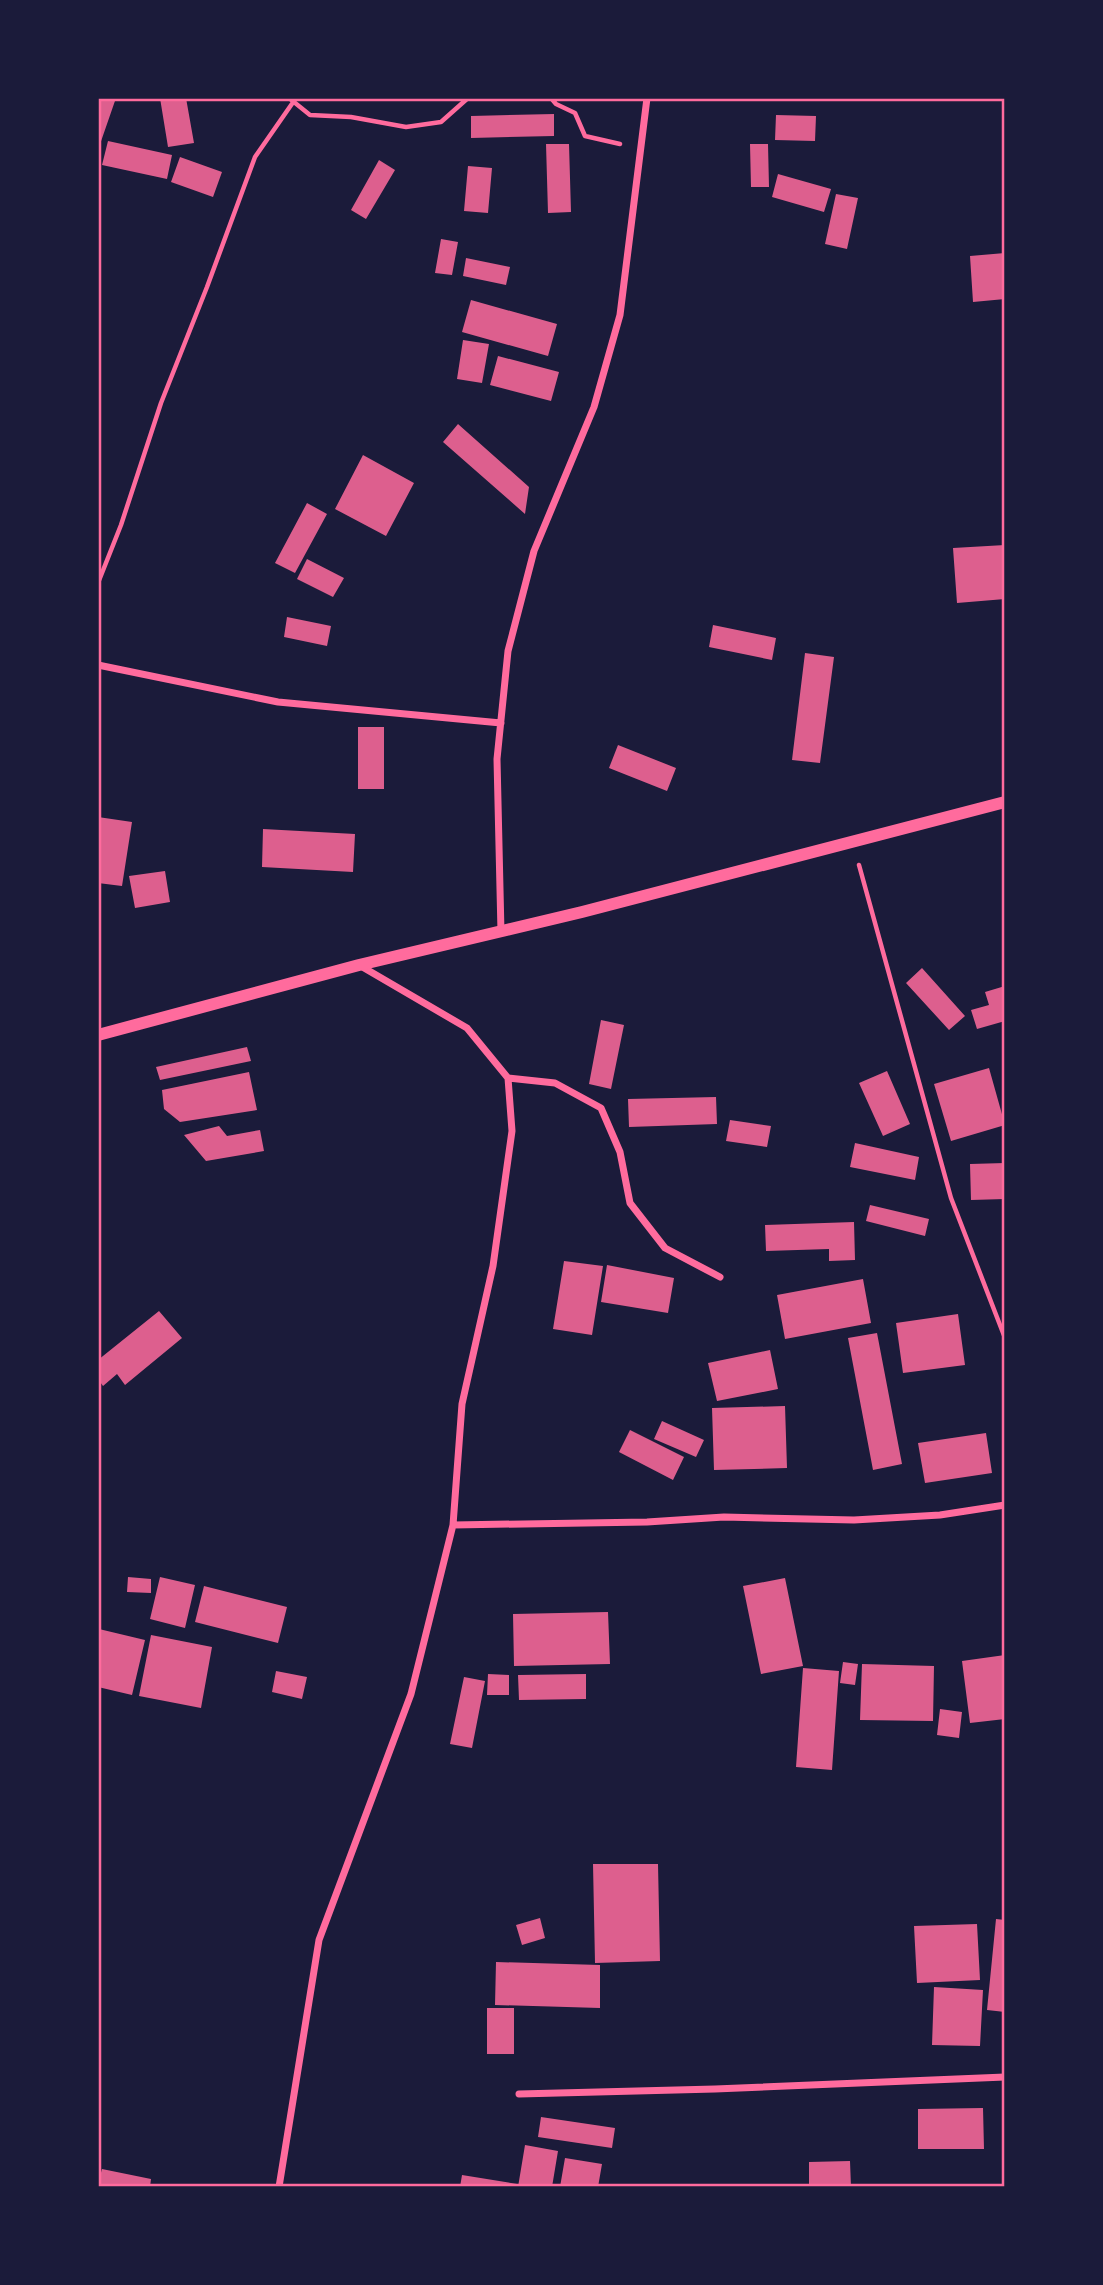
<svg xmlns="http://www.w3.org/2000/svg" width="1103" height="2285" font-family="Mulish,sans-serif">
	<style>
		.building { fill: #dd5f8e }
		.lines { fill: none; stroke-linecap: round; stroke-linejoin: round }
		.path { stroke: #ff6b9d; stroke-width: 4.5 }
		.minor { stroke: #ff6b9d; stroke-width: 7 }
		.tertiary { stroke: #ff6b9d; stroke-width: 12 }
		.neatline { fill: none; stroke: #ff6b9d; stroke-width: 2.5 }
	</style>
	<rect width="100%" height="100%" fill="#1b1b3a"/>
	<path class="building" d="M98,98H116L98,150Z
		M160,98H186L194,143L168,147Z
		M554,114V136L471,138V116Z
		M776,115L816,116L815,141L775,140Z
		M108,141L172,155L167,179L102,165Z
		M546,144H569L571,212L548,213Z
		M750,144H768L769,187H751Z
		M180,157L222,172L213,197L171,182Z
		M379,160L395,170L366,219L351,210Z
		M468,166L492,168L488,213L464,211Z
		M778,174L831,189L824,212L772,197Z
		M836,194L858,198L847,249L825,244Z
		M441,239L458,242L452,275L435,273Z
		M1005,253V299L973,302L970,256Z
		M466,258L510,267L506,285L463,276Z
		M471,300L557,324L548,356L462,332Z
		M463,340L489,344L482,383L457,379Z
		M498,356L559,372L551,401L490,385Z
		M458,424L529,487L525,514L443,442Z
		M363,455L414,483L386,536L335,509Z
		M307,503L327,514L295,573L275,563Z
		M1005,545V599L957,603L953,548Z
		M307,559L344,578L333,597L297,579Z
		M287,617L331,626L327,646L284,637Z
		M713,625L776,638L772,660L709,647Z
		M805,653L834,657L820,763L792,760Z
		M358,727H384V789H358Z
		M618,745L676,768L667,791L609,768Z
		M98,817L132,822L122,886L98,883Z
		M263,829L355,834L353,872L262,867Z
		M165,871L170,902L135,908L129,876Z
		M922,968L965,1016L949,1030L906,983Z
		M1005,986V1021L977,1029L971,1010L989,1005L985,992Z
		M601,1020L624,1025L611,1089L589,1084Z
		M247,1047L251,1061L160,1080L156,1067Z
		M989,1068L1005,1125L951,1141L934,1084Z
		M887,1071L910,1124L883,1136L859,1083Z
		M249,1072L257,1110L180,1122L164,1109L162,1090Z
		M716,1097L717,1124L629,1127L628,1099Z
		M730,1120L771,1126L767,1147L726,1141Z
		M219,1126L227,1136L260,1130L264,1151L206,1161L184,1135Z
		M855,1143L919,1157L915,1180L850,1167Z
		M1005,1163V1199L971,1200L970,1164Z
		M870,1205L929,1219L925,1236L866,1221Z
		M854,1222L855,1260L829,1261V1249L766,1251L765,1225Z
		M564,1261L603,1266L592,1335L553,1329Z
		M607,1265L674,1278L668,1313L601,1302Z
		M863,1279L871,1323L785,1339L777,1295Z
		M159,1311L182,1338L125,1385L117,1374L103,1386L98,1379V1360Z
		M958,1314L965,1365L903,1373L896,1323Z
		M877,1333L902,1464L873,1470L848,1338Z
		M770,1350L778,1389L717,1401L708,1363Z
		M785,1406L787,1468L714,1470L712,1408Z
		M662,1421L704,1440L696,1457L654,1439Z
		M630,1430L684,1457L673,1480L619,1452Z
		M986,1433L992,1473L925,1483L918,1443Z
		M128,1577L151,1579V1593L127,1592Z
		M160,1577L195,1585L185,1628L150,1619Z
		M785,1578L803,1666L761,1674L743,1586Z
		M204,1586L287,1607L278,1643L195,1622Z
		M608,1612L610,1664L514,1666L513,1614Z
		M99,1629L145,1640L132,1695L98,1687Z
		M151,1635L212,1647L201,1708L139,1696Z
		M1005,1655V1719L970,1723L962,1661Z
		M843,1662L858,1664L855,1685L840,1683Z
		M862,1664L934,1666L933,1721L860,1720Z
		M803,1668L839,1671L832,1770L796,1767Z
		M276,1671L307,1677L302,1699L272,1692Z
		M488,1674L509,1675V1695H487Z
		M586,1674V1699L519,1700L518,1675Z
		M464,1677L485,1681L472,1748L450,1744Z
		M940,1709L962,1712L959,1738L937,1735Z
		M593,1864H658L660,1961L595,1963Z
		M540,1918L545,1938L522,1945L516,1925Z
		M996,1919L1005,1920V2012L987,2010Z
		M977,1924L980,1980L917,1983L914,1926Z
		M496,1962L600,1965V2008L495,2005Z
		M934,1987L983,1990L980,2046L932,2045Z
		M487,2008H514V2054H487Z
		M983,2108L984,2149H918V2109Z
		M541,2117L615,2128L612,2148L538,2137Z
		M525,2145L558,2151L552,2187H518Z
		M565,2158L602,2164L598,2187H560Z
		M850,2161L851,2187H809V2162Z
		M102,2169L151,2179L150,2187H113L98,2184Z
		M462,2175L517,2184L516,2187H460Z"/>
	<g class="lines">
		<path class="path" d="M289,98L310,115L351,117L406,127L441,122L468,98
			M551,98L556,104L575,113L585,136L620,144
			M98,583L121,525L161,403L207,287L255,157L296,98
			M859,865L951,1198L1005,1338"/>
		<path class="minor" d="M98,665L278,702L501,723
			M501,932L497,759L508,651L534,551L594,407L620,315L647,98
			M508,1078L555,1083L601,1108L620,1152L630,1203L665,1248L720,1277
			M453,1525L647,1522L724,1517L854,1520L940,1515L1005,1505
			M519,2094L715,2089L1005,2077
			M279,2187L319,1940L411,1694L453,1525L462,1404L493,1266L512,1131L508,1078L467,1028L359,965"/>
		<path class="tertiary" d="M98,1035L359,965L582,912L1005,802"/>
	</g>
	<rect width="1103" height="2285" fill="none" stroke="#1b1b3a" stroke-width="200"/>
	<rect x="100" y="100" width="903" height="2085" class="neatline"/>
</svg>
